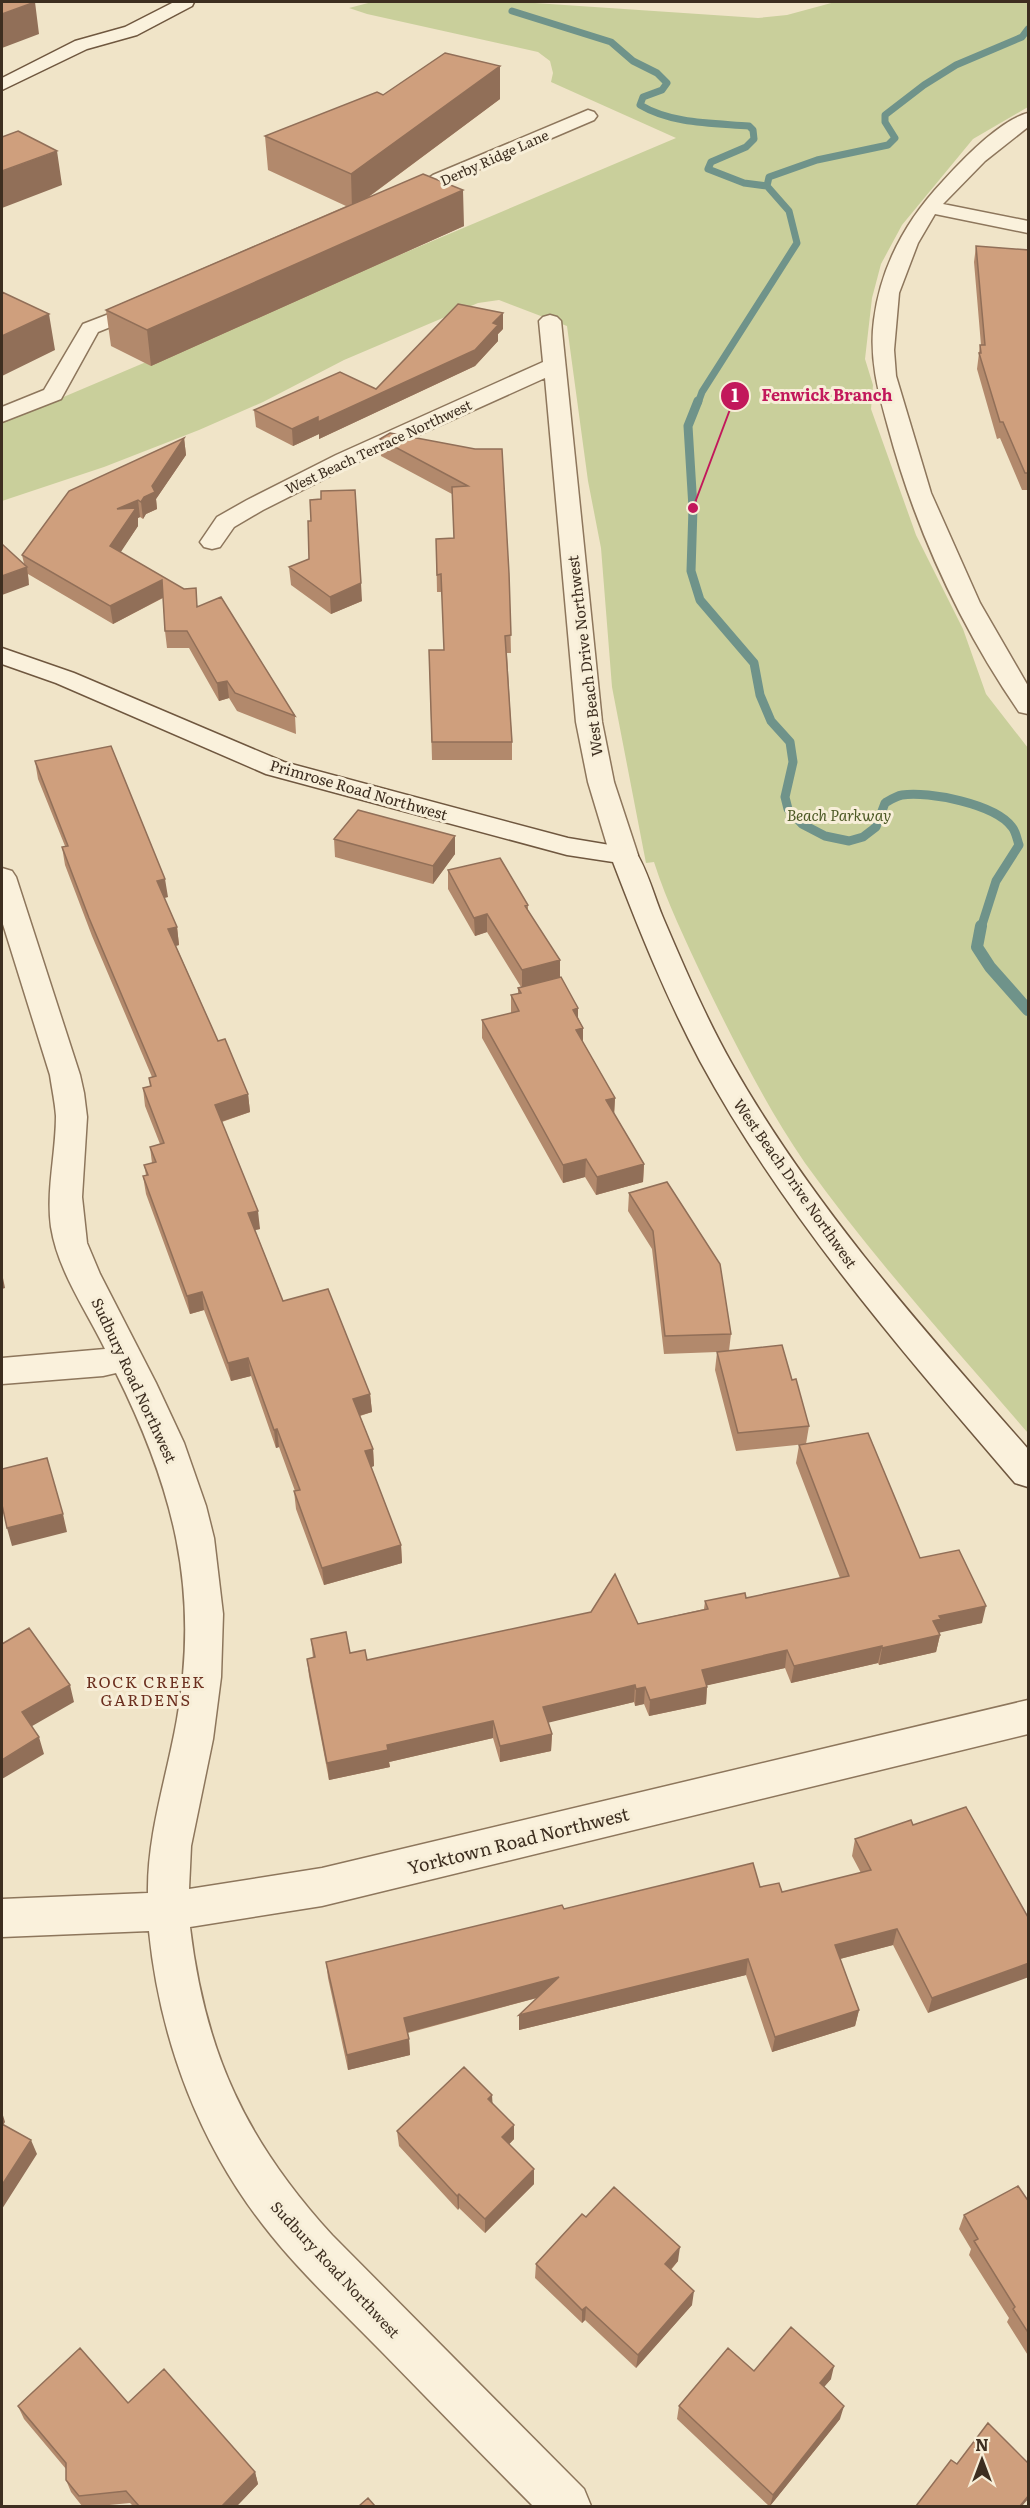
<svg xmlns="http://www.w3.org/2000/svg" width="1030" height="2508" font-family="Literata,serif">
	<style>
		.green { fill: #c9cf9b }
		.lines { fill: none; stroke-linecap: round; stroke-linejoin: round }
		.stream-far2 { stroke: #6f938a; stroke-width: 7 }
		.stream-far1 { stroke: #6f938a; stroke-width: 9 }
		.stream { stroke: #6f938a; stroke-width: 12 }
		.street-casing { stroke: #8d765c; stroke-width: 3 }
		.secondary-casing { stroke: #6f573f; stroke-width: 3 }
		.street { fill: #faf1dc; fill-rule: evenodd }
		.secondary { fill: #faf1dc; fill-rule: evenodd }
		.wall { fill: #b2896c }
		.shaded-wall { fill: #916f58 }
		.building { fill: #cf9f7d; stroke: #916f58; stroke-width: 1.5 }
		.labels { text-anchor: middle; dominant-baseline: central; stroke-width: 6; stroke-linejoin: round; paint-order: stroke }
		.far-street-label { font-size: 14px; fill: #3d2e20; stroke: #f7eed8 }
		.street-label { font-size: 15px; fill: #3d2e20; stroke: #f7eed8 }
		.park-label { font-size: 15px; font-style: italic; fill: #4d5a26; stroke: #f7eed8 }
		.neighbourhood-label { font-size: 16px; letter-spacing: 1.5px; fill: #6b2e1e; stroke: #f7eed8 }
		.near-street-label { font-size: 18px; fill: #3d2e20; stroke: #f7eed8 }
		.leader { fill: none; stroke: #c2185b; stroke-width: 2 }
		.callout-dot { fill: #c2185b; stroke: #f7eed8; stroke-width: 2 }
		.mark-label { font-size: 18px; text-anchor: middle; font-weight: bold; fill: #fff }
		.callout-label { font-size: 16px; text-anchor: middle; font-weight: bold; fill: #c2185b; stroke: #f7eed8; stroke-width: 6; stroke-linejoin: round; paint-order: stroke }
	</style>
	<rect width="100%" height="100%" fill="#f0e4c8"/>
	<path class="green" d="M372,2H520L758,18L787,15L835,2H1028V107L973,139L902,225L881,264L872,298L865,359L873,385L871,409L916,535L963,629L986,694L1028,748V1433C952,1345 873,1258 805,1163C766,1106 734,1042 704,980C686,941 667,903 654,862L646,863L612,687L601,548L588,481L567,326L499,300L478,303L344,360L263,402L199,430L104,467L2,501V423L676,138L551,82L553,73L550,61L538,52L367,14L349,8Z"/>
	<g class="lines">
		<path class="stream-far2" d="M512,11L611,42L633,61L657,73L667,83L662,90L643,97L640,105C672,124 712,123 749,126L753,130L754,139L746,147L711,162L708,169L744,183L767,186
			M698,403L702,392L797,243L789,211L767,186L769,177L817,160L888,145L895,138L885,122V115L924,85L956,65L1022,37L1028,29"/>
		<path class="stream-far1" d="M698,401L688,426L693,508L691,571L700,600L754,663L760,695L771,721L790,742L793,762L785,797L788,809L802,824L825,836L849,841L863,837L876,827L885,803C890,800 896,796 902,795C929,791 995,804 1012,827C1016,832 1017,839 1019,845L996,881L981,928"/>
		<path class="stream" d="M981,926L977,947L990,967L1028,1010"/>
		<defs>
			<path id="street" d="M588,110L594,112L597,116L594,120L447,183L424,199L399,208L392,206L389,202L392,198L410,191L433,175Z
				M1028,113V127L985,161L943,204L1028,221V233L935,214L918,243L899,293L894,350L896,376L931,493L980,603L1028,686V714L1019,712C960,626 915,528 888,427C878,391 869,358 874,320C881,265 907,219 943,181C962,160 1000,120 1028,113Z
				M148,299L155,301L158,305L155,309L98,332L61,399L2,422V407L44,390L83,324Z
				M550,315L557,317L561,321L602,722L614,782L638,855L634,861L624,864L614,861L610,855L588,782L576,722L545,378L352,465L263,510L234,527L220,547L212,549L204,547L200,542L217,517L247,500L336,455L543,362L539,321L543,317Z
				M2,868L12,871L16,877L80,1075L84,1093L87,1117L82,1197L87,1243L100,1274L156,1383L184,1443L206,1506L214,1538L223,1614L221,1677L213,1739L191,1846L189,1889L322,1868L1028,1700V1734L322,1906L190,1927C205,2053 246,2141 332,2235L584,2489L591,2506H533C482,2455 431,2402 380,2350C343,2312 304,2276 271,2235C200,2148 160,2041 149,1931L2,1937V1899L148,1893C147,1834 167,1777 177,1719C200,1589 173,1488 116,1373L103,1376L2,1384V1358L105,1349C86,1310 58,1271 51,1227C46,1190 56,1153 56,1116C55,1102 52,1089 50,1075L2,921Z"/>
			<path id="secondary" d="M174,2H194L192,6L137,35L87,49L2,90V78L75,41L125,27Z
				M2,648L74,673L284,762L568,838L634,849C648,870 654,897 664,920C685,969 706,1018 732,1064C812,1205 922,1328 1028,1449V1487L1015,1483C901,1350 784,1216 700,1061C666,997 639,930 613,862L567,855L266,774L56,683L2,664Z"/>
		</defs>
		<use href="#street" class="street-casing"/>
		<use href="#secondary" class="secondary-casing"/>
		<use href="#street" class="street"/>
		<use href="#secondary" class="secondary"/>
	</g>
	<path class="wall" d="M383,95L500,99L370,196L464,226L151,366L111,346L106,310L346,206L268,170L265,136Z
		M976,246L1029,250V492L1027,490H1022L1000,438L997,439L977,369L980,345H981L974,262Z
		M503,329L498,334V341L475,366L319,439V434L293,446L256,427L254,410L376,389Z
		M184,438L186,455L156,499L157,509L146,514L143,519L140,517L138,518V526L120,552L198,606L295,716L296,734L237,711L229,698L219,701L189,648H167L165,631L163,598L113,624L28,574L29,585L22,555Z
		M380,439L475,449L509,573L511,653H507L512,742V760H432L429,650H444L442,592H437L436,539L454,538L452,494L381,456Z
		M289,567L362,601L331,614L291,585Z
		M35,761L168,897L164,898L177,927L179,945L176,946L218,1041L248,1094L250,1112L222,1122L260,1229L255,1230L283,1301L370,1394L372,1412L360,1416L373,1449L374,1466L371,1467L401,1545L402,1563L324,1585L296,1509L294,1491H295L279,1447L276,1448L251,1376L231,1381L204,1310L190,1314L146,1194L143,1176L146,1175L144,1165L152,1163L150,1147L160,1144L145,1106L143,1088L150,1086L149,1078L152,1077L92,936L65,865L62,847L65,846L38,779Z
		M334,839L455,854L433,884L335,857Z
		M448,870L528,905V910L583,1028V1042L615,1098L614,1114L644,1164L643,1182L596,1195L585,1177L563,1183L482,1038V1020L511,1013V995L518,994V988L521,987L487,932L475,936L448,889Z
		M629,1193L731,1334L729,1351L792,1380L809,1426L806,1444L736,1451L715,1370L717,1352L664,1354L652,1249L628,1211Z
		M799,1445L920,1558L982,1623L939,1632L940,1635L936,1652L879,1665L878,1663L791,1683L785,1668L707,1685L706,1704L649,1716L644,1704L635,1706L634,1702L548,1722L552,1734L551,1751L500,1762L493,1738L389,1762L390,1767L329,1780L309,1676L307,1659L313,1658L311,1639L350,1653L367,1660L638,1624L704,1609L705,1601L746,1598L840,1578L796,1463Z
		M913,1825L1029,1919L928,2013L893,1945L840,1959L859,2010L855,2026L772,2052L746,1975L519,2030V2015L537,1998L408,2033L409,2039L410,2055L348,2070L328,1978L326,1962L564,1909L760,1887L782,1892L861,1873L852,1856L855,1839Z
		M492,2095V2104L514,2139L509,2144L534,2184L485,2233L459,2208L458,2210L399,2146L397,2131Z
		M1029,2202V2357L1007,2322L1009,2318L969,2255L971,2249L959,2229L964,2215Z
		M586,2217L678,2261L671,2270L692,2305L636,2368L585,2320L582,2323L535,2278L536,2264Z
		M754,2371L831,2379L824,2387L840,2419L770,2506H769L677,2419L679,2406Z
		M128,2403L255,2472L258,2484L237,2506H133L130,2503L99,2506H82L71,2492L66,2480V2469L24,2419L18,2406Z"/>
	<path class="shaded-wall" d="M35,2L39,34L2,48V14Z
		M500,66V99L352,209L351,174Z
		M57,151L62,185L2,208V171Z
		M463,190L464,226L151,366L147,330Z
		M503,313V329L498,334V341L475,366L319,439V434L293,446L292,429L318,417V422L493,323Z
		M49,314L55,350L2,376V336Z
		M184,438L186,455L156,499L157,509L146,514L143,519L141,502Z
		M138,500L140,517L138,518V526L113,564L110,546L117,509Z
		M27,567L29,585L2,595V576Z
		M162,580L164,597L113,624L110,606Z
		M361,583L362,601L331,614L330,597Z
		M227,681L229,698L219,701L217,683Z
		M455,836V854L433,884V866Z
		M165,879L168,897L159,899L157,881Z
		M487,914V932L475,936L474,918Z
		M177,927L179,945L170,947L168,929Z
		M560,960V979L522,989V970Z
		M578,1008V1027L573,1010Z
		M583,1028V1046L576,1030Z
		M248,1094L250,1112L217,1123L215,1105Z
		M615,1098L614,1116L606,1100Z
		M586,1159L585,1177L563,1183V1165Z
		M644,1164L643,1182L596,1195L597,1177Z
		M258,1211L260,1229L251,1231L248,1213Z
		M2,1273L5,1288L2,1289Z
		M202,1292L204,1310L190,1314L187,1296Z
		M248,1358L251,1376L231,1381L228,1363Z
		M370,1394L372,1412L355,1417L353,1399Z
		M277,1429L279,1447L276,1448L274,1430Z
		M373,1449L374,1466L366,1469L365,1451Z
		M63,1514L67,1532L12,1546L7,1528Z
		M401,1545L402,1563L324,1585L322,1568Z
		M986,1606L982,1623L938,1633L940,1635L936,1652L879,1665L882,1648L933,1621L939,1616Z
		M882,1646L878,1663L791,1683L794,1666Z
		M787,1650L785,1668L700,1687L702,1670Z
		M70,1685L74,1702L27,1729L22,1712Z
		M635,1685L634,1702L543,1724V1707Z
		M645,1687L644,1704L635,1706L636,1689Z
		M707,1687L706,1704L649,1716L650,1700Z
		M493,1721V1738L389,1762L390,1767L329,1780L327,1763L387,1745Z
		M552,1734L551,1751L500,1762V1746Z
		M39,1737L44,1754L2,1779V1760Z
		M897,1929L893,1945L832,1961L835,1945Z
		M748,1959L746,1975L519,2030V2015Z
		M1029,1963V1977L928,2013L932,1998Z
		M559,1977V1992L405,2033L404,2018Z
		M859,2010L855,2026L772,2052L775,2037Z
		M409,2039L410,2055L348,2070L347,2055Z
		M492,2095L493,2110L488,2099Z
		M2,2112L5,2122L2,2127Z
		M514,2125V2139L502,2152V2137Z
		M31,2140L37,2154L2,2209V2185Z
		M534,2169V2184L485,2233V2219Z
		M459,2194V2208L458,2210L457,2196Z
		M680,2247L678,2261L663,2278L665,2264Z
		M694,2291L692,2305L636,2368L638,2355Z
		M586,2307L585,2320L582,2323V2310Z
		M834,2366L831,2379L816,2396L820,2383Z
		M844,2406L840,2419L770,2506L773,2495Z
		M255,2472L258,2484L237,2506H222Z
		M1029,2495V2498L1022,2506H1020Z"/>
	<path class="building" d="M2,2H35L2,14Z
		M445,53L500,66L351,174L265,136L377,92L383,95Z
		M18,131L57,151L2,171V137Z
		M423,174L463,190L147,330L106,310Z
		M976,246L1029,250V473H1025L1003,422H1000L979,353H981L980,345H985Z
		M2,292L49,314L2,336Z
		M458,304L503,313L493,323L498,325L475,350L318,422V417L292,429L254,410L340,372L376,389Z
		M390,433L475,449H502L509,573L511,635L505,636L512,742H432L429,650H444L441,574L437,575L436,539L454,538L452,487L468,486L380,439Z
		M184,438L152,486L155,492L144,497L141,502L138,500L117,509L136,508L110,546L184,589L196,588L197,607L221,597L295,716L235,693L227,681L217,683L187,631H165L162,580L110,606L22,555L69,491Z
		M355,490L361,583L330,597L289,567L309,559L308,521H311L310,500L321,499V491Z
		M2,544L27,567L2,576Z
		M111,746L165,879L157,881L177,927L168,929L218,1041L225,1039L248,1094L215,1105L258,1211L248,1213L283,1301L328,1289L370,1394L353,1399L373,1449L365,1451L401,1545L322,1568L294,1491L300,1490L277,1429L274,1430L248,1358L228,1363L202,1292L187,1296L143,1176L148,1175L144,1165L156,1162L150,1147L164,1143L143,1088L151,1086L149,1078L156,1076L89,918L62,847L68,846L35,761Z
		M358,810L455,836L433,866L334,839Z
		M500,858L528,905L525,906L560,960L522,970L487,914L474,918L448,870Z
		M561,977L578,1008L573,1010L583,1028L576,1030L615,1098L606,1100L644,1164L597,1177L586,1159L563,1165L482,1020L519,1011L511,995L521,993L518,988Z
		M667,1182L720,1264L731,1334L665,1336L653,1231L629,1193Z
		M782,1345L792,1380L796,1379L809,1426L738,1433L717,1352Z
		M868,1433L920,1558L959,1550L986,1606L939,1616L941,1619L933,1621L940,1635L882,1648V1646L794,1666L787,1650L702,1670L707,1687L650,1700L645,1687L636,1689L635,1685L543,1707L552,1734L500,1746L493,1721L387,1745L388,1750L327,1763L307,1659L315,1657L311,1639L346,1632L350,1653L365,1650L367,1660L558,1619L591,1612L615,1574L638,1624L708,1609L705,1601L745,1593L746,1598L849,1576L799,1445Z
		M47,1458L63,1514L7,1528L2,1505V1469Z
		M29,1628L70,1685L22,1712L39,1737L2,1760V1644Z
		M966,1807L1029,1919V1963L932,1998L897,1929L835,1945L859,2010L775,2037L748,1959L519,2015L559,1977L404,2018L409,2039L347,2055L326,1962L534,1912L562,1905L564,1909L753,1863L760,1887L779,1883L782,1892L871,1870L855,1839L911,1820L913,1825Z
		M464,2067L492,2095L488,2099L514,2125L502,2137L534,2169L485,2219L459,2194L457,2196L397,2131Z
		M2,2124L31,2140L2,2185Z
		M1018,2186L1029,2202V2334L1013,2309L1015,2307L974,2241L978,2239L964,2215Z
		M614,2187L680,2247L665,2264L694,2291L638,2355L586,2307L582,2310L536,2264L582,2214L586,2217Z
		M791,2327L834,2366L820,2383L844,2406L773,2495L679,2406L728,2348L754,2371Z
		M80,2348L128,2403L164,2369L255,2472L222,2506H139L126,2491L79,2496L66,2480V2463L18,2406Z
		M988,2423L1029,2464V2495L1020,2506H916L951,2460L957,2464Z
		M368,2498L375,2506H359Z"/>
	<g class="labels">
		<g class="far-street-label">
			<text transform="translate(494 157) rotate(-24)">Derby Ridge Lane</text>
			<text transform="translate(378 446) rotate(-25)">West Beach Terrace Northwest</text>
		</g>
		<g class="street-label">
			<text transform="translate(584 656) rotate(-97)">West Beach Drive Northwest</text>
			<text transform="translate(359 789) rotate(16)">Primrose Road Northwest</text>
			<text transform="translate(796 1183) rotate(55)">West Beach Drive Northwest</text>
			<text transform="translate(135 1380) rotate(65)">Sudbury Road Northwest</text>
			<text transform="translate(336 2269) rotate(47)">Sudbury Road Northwest</text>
		</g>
		<g class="park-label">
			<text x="839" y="814">Beach Parkway</text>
		</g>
		<g class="neighbourhood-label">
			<text x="146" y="1681">ROCK CREEK<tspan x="146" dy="18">GARDENS</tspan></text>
		</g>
		<g class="near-street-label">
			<text transform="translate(518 1840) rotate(-14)">Yorktown Road Northwest</text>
		</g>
	</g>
	<path class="leader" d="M693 508L735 396"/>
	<g class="callout-dot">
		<circle cx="693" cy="508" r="6"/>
		<circle cx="735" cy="396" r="15"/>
	</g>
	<g class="mark-label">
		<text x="735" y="402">1</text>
	</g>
	<g class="callout-label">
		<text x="827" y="401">Fenwick Branch</text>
	</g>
	<rect width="1030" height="2508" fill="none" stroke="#3d2e20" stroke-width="6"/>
	<g transform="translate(982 2460)" stroke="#f7eed8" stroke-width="4.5" paint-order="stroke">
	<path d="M0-4.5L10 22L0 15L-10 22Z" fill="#3d2e20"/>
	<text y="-9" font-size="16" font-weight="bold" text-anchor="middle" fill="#3d2e20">N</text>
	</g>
</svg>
